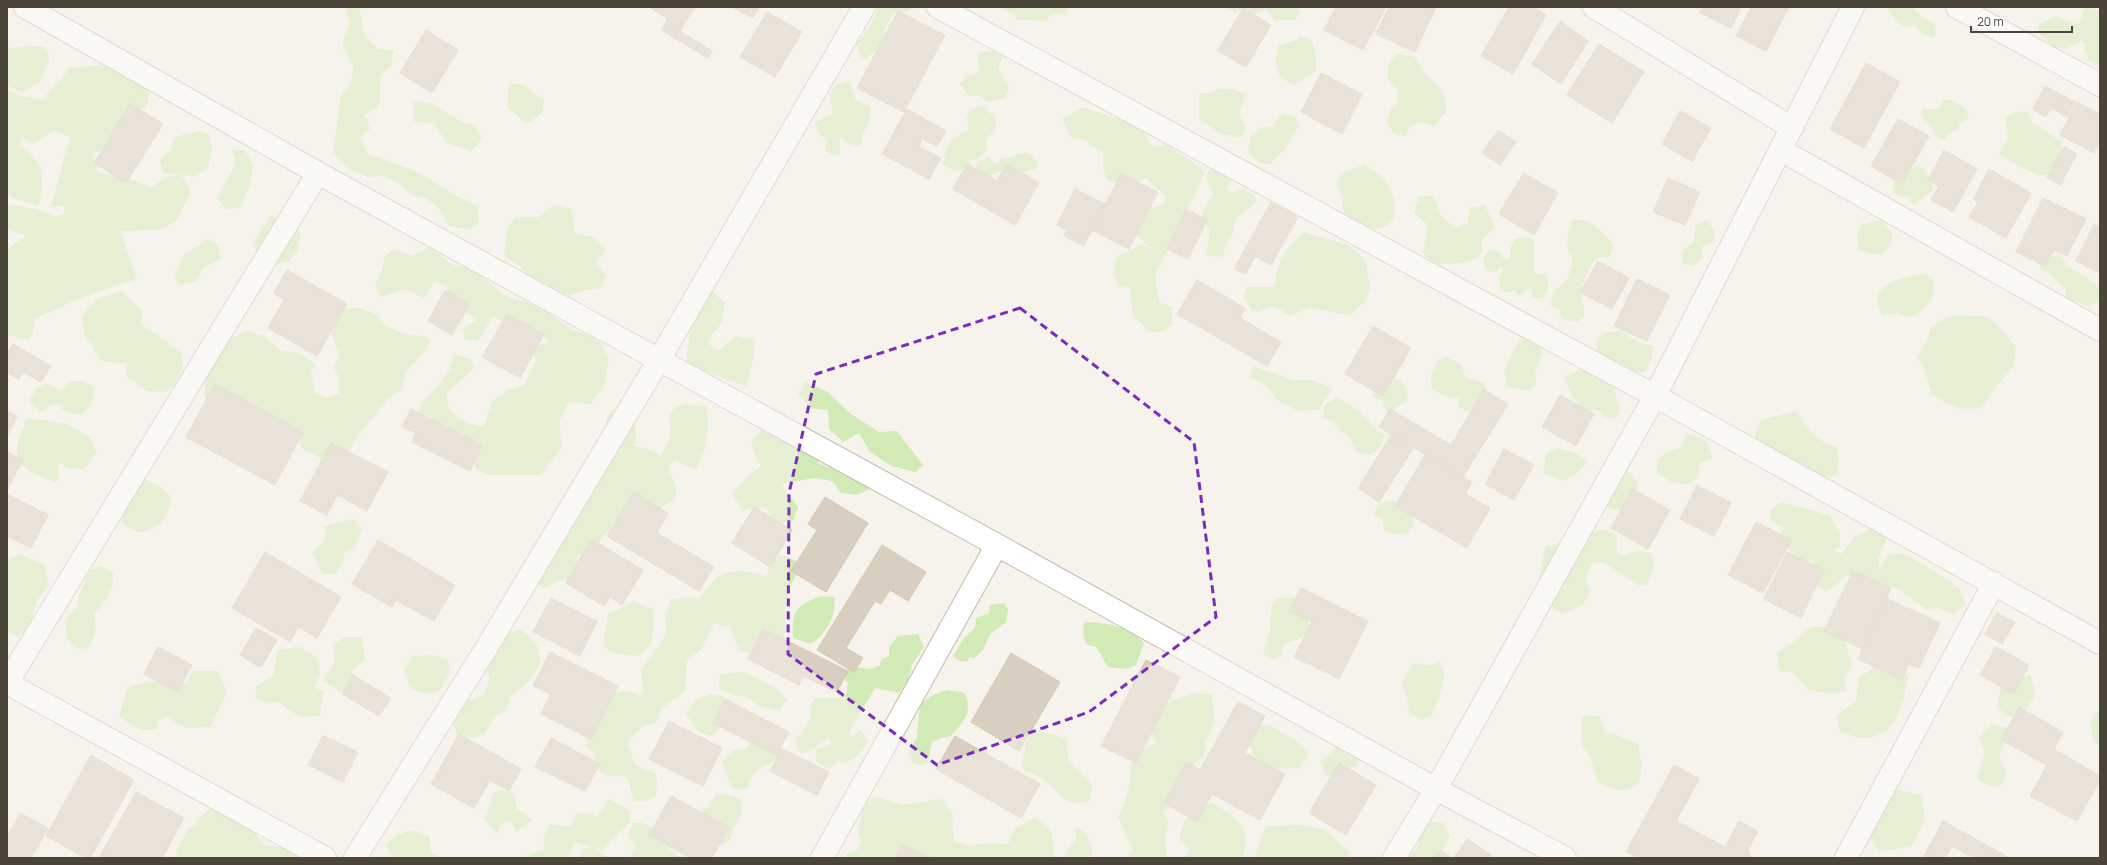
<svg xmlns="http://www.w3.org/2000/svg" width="2107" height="865" font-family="Manrope,sans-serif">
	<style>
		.green { fill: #d2eab5 }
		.building { fill: #d8cfc1; stroke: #d3c7b4 }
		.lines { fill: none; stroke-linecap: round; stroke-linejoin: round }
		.minor-casing { stroke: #c2bbae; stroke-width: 24 }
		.minor { stroke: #fff; stroke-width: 22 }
		.marked { fill: none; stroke: #7b2cbf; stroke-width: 3; stroke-dasharray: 8 5; stroke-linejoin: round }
	</style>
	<rect width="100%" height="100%" fill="#f6f3ec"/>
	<path class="green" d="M353,7H359L364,33L377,49L394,50L391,67L381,74L379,106L365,115L370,129L360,138L368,154L416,171L453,194L478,206L479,223L469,230L449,226L438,207L426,198L412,196L399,183L383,176L367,177L350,169L333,152L341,96L350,86L354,68L342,45L350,23L346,9Z
		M877,7H915L908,11L893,13L884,31L883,44L866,59L862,58L856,44C864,35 877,20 877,7Z
		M999,7H1068L1067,12L1049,16L1046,21L1018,20L1011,13Z
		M1224,7H1296L1300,13L1294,20H1275L1266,9L1254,14L1243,8L1235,12Z
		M1913,7L1921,17L1935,24L1936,35L1932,38L1921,33L1915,25L1903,27L1890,14L1888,8Z
		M2085,7L2100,10V66L2089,60L2084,49L2085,44L2081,40L2067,49L2054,47L2039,34L2038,24L2050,19L2054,16L2075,24L2080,23Z
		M1301,36L1312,40L1316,54V70L1295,85L1280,78L1275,61L1278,46L1297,40Z
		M25,46L45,47L50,60L39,83L23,92L7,86V49Z
		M995,51L1003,57L998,68L1009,87L1005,98L988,102L980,96H969L960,84L966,76L980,72L977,57L980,52Z
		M1397,54L1414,56L1424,72L1443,92L1447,111L1434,126L1419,122L1409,128L1406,136L1394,134L1387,122L1390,111L1397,104L1398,91L1387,78L1389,64Z
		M99,65L128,68L150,88L147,106L124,118L115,144L93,153L98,173C116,175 134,179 150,188L167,177L179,174H164L160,160L171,150L174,137L199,131L209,135L212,151L208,168L195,177L181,174L191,192L176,221L160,230L120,231L137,279C101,289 68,303 35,319L33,334L27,340L7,335V250L26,235L7,230V204L37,209L55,216L64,214V206L51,207L70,137L55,131L32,144L22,137L20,146C48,164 43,177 39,206L10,197L7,185V90L21,96L42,100L70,68Z
		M850,81L856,101L871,106L869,123L862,135L863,142L858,146L849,144L840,137V154L834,156L825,150L826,139L818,133L816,122L833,113L829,93L838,84Z
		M509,84H522L544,100L542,113L527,124L507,107Z
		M1219,89H1232L1245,94L1239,114L1246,128L1242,136L1235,138L1229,135H1222L1199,118V93H1210Z
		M1944,100C1958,101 1966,106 1969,119L1959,123V129L1948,134L1944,141L1937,137L1931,126L1920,115L1922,109H1938Z
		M413,101L431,103L462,122L475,125L482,139L472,151L447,143L434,124L413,121Z
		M982,105L996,118L995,130L986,140L988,149L978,159L971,160L967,171L954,170L943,165C946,143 949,140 969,130L966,116L972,109Z
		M1083,107L1121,120L1143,130L1152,147L1166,145L1192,161L1205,173L1155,275L1159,302L1172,307V325L1163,331L1150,332L1133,315L1130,288L1120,287L1113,275L1117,257L1141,245L1153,249L1131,232L1139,211L1164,204L1166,196L1150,183L1147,177L1136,184L1108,181L1103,169V153L1084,140L1071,137L1062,119Z
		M2027,111L2033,123L2062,142V159C2059,163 2055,171 2050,174C2039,181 2009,160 1999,154L2008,138L2006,118L2015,112Z
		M1283,113L1294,116L1299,126L1285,149L1270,164L1258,163L1248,151L1250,137L1260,128L1272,126Z
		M232,150H245L253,165L250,184L240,207L226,210L217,198L236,164Z
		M1019,153H1029L1038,162L1035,169L1015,174L999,171L986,179L976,172L977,162L989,157L996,164L1002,158H1011Z
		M1364,165C1369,168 1375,171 1380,175C1396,190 1406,226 1375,229C1367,230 1356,226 1348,225L1342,208L1343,196L1336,185L1341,173Z
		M1915,167L1923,168L1929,176L1928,180L1933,183V190L1914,205L1906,196L1902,197L1892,191L1895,179L1903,184L1911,169Z
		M1210,170L1221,172L1232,179L1227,190L1233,192L1242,188L1255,196L1257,202L1238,217L1234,225L1232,236L1225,244L1223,257L1206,255L1210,230L1201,217L1209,199L1213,195L1206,177Z
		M1419,196H1434L1440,214L1455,228L1467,224L1470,208L1485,205L1495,228L1481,240L1483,252C1473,267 1454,262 1435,265L1423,253L1428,225L1414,213Z
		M553,205L571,209L575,233L594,237L606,249L595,263L607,276L598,289H589L564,297L532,283L520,266L504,256L507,228L516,217H539Z
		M270,216L296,223L301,233L298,249L289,262L271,264L260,256L253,243Z
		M1573,219C1591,219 1604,232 1613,246L1610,257C1606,257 1601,257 1597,258C1591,261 1583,284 1580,291L1584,308V317L1577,322L1562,319L1559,310L1550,305L1554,291L1568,279L1573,260C1564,246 1567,234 1573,219Z
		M1706,220L1714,229L1715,241L1702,247V259L1692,266L1682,263L1683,250L1694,242L1695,226Z
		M1881,220L1893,233C1888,258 1879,258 1858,249L1857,234L1863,224Z
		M1303,232L1349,245L1366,261L1370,288L1366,301L1349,315L1309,308L1290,316L1274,306L1259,312L1253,311L1243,297L1247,287H1275C1277,259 1284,253 1303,232Z
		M1530,237L1534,241V273L1546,275L1549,286L1547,294L1541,298H1532V289H1526L1519,296L1515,291L1505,293L1500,289L1499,277L1504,268L1500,267L1497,272L1486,271C1481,262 1483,256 1490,249L1500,253L1504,259H1510V248L1515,239Z
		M206,239L217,243L221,259L204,267L196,281L179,285L174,275L185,254L200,245Z
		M430,247L453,265L475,268L489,283L507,297L541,307L570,329L591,336L601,344L609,360L604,386L590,404L568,402L559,422L562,448L540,475H490L475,469V451L437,432L431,416L418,414L425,398L438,386L449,371L454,355L471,359L474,368L446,394C447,398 448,404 449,407C456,420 472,426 485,426L492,401L506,391L524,385L536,360L531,349L548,342L537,328L499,320L493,316L478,341L465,339L462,329L476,320L451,299L446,286L435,281L424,298L404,289L381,297L375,286L382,270L385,256L394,249L412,256Z
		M2059,255L2068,266L2100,287V302L2088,306L2066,298L2065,288L2047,272L2041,271L2040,264L2045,266L2050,257Z
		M1926,274L1934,281L1932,300L1915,316L1905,317L1899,313L1882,315C1864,285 1903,276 1926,274Z
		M710,289L725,303L722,323L712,335L708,343L718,351L736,336L755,340L753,360L746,386L706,372L685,368L690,332L682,306Z
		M122,291L142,311V325L165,340L182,354L183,368L173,386L165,392L147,391L127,377L126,362L115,363L100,360L85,335L82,316L96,299Z
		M361,308L377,315L386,326L404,334L426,337L431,341L421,356L407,370L402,389L387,400L357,437L345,457L329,463L300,447L299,433L215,384L206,401C200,383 216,354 229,341C234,336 242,333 248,330L254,334L263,335L280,350L301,354L315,364L311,373L315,393L326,398L339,393L340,380L333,366L340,357L328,323L340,309Z
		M1957,315L1987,317L2002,330L2016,347L2014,366L1995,388L1981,408C1955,410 1952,408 1931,393L1924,368L1917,357L1927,341L1930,329L1943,319Z
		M1620,331L1638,342L1654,346L1651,360L1645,372C1636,373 1630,374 1626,365L1619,367L1597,352V340L1605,332Z
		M1522,338L1539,342L1542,354L1535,372L1536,385L1528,391L1507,387L1504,370C1511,359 1513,347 1522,338Z
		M1446,357L1461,364L1466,378L1484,383L1488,396L1472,413L1458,407L1459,397L1451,398L1432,390L1431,378L1437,361Z
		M1585,363L1615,377C1615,383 1614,391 1616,397C1618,406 1623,409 1616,418L1604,417L1599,410H1582L1572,396L1564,377L1576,372Z
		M1253,366L1293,380H1313L1333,389L1324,400L1320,409L1298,411L1277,400L1267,386L1250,377Z
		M1399,379L1408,390L1407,402L1396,407L1391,414L1383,406L1384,401L1372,397L1375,387Z
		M69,381H83L95,388L92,402L83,413L73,415L61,409L60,405L53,404L40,412L29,400L36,390L45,383L62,391Z
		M805,382L828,392L851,414L879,432L897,431L923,465L916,472L891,466L870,452L859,433L843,442L829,429L828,410L811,408L798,395Z
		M1337,397C1348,403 1358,409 1366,418C1373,426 1375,429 1385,435L1379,449L1370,455L1357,452L1350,437L1340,431L1331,421L1323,418L1324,406Z
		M686,404L707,407C709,430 707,451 695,470L675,460L668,467L677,489L675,499L660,508L644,497C634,516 631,526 608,530C598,545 594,551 576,556L580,568L574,579L555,582L544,589L538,584L542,559L610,429L606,421L611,410L626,408C638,418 637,432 634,446L651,450L660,456C668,443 675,432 668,418L674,408Z
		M1796,411C1810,431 1814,439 1837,448L1839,460L1837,475L1817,479L1804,473L1803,465L1784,468L1757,447L1755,435L1761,420Z
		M27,418L67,424L89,437L97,452L84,469L67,468L59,462L58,471L60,478L55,482L34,474L17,461V445Z
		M763,428L816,436L818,463L835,470L838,458L873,470L868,490L857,495L841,493L832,481L814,478L781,484L798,507L793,521L772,523L766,506L743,511L732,494L750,474L761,466L755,455L751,441Z
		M1687,434C1705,438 1709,440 1712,458L1700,463L1698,476L1690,484L1673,483L1657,473V460L1670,450L1680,448Z
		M1557,448L1576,453L1588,462L1572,477L1563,481L1543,473L1546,454Z
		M1624,468L1636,479L1638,489L1624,509L1612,510L1601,502Z
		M143,478L160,487L172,497C166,520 163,525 141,533L123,524L120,495Z
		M1388,500L1409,505L1414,524L1408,533L1399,535L1385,532L1382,520L1374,514L1378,506Z
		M1780,502L1829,515L1840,532V546L1833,550L1841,554L1855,536L1862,534L1874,525L1890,531L1878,559L1880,570L1887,555L1901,553L1931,569L1959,588L1966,604L1953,615L1939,608L1926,609L1897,588L1874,585L1847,575L1834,587L1824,591L1811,578L1814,562L1812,559L1802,564L1779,538L1783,528L1771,521L1770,511Z
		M354,519L362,528L355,548L345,552L342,565L335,574L323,575L312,553L326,539L324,526Z
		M1603,529L1617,535V554L1625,555L1638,551L1652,553L1654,568L1646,585H1637L1604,562L1591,563L1586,578L1590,592L1583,605L1562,614L1542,599L1540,577L1545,546L1582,540L1593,531Z
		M19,553L44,565L49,585L37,601L28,631L17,636L7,631V561Z
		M784,555L801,564L790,587L785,608L786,631L781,642L755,654L740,651L730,627L712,623L713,626L702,648L687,661L685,691L662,708L656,723L641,727L628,743L635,765L648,771L652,770L658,780L655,797L646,801L634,802L628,779L618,775L609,777L597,770L594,754L586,746L590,723L609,693L629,691L640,696L643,692L641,670L666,635L665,613L671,600L687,597L700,599C718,568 734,567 767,576L770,558Z
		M100,566L113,573C114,589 106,604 93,613C98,626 95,636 89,648L78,649L67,639L65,620L76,608L79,595L90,570Z
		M820,596L834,597C837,616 827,633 811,644L793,638C792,611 794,607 820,596Z
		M1276,598H1296L1307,620L1311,635L1284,644L1281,656L1272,660L1263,653L1270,631L1271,609Z
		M633,601L653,609L654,627L651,645L638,656L612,653L603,645L608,615Z
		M1004,603L1008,609L1006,622L990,634L983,650L974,658L969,657L968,661L961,662L953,656L963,639L975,628L976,618L989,613L990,605Z
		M1084,622C1108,623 1127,625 1144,643L1136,665L1126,669L1108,667L1096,647L1086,644L1083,634Z
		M1811,627H1839L1852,663L1844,681L1846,691L1832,694L1808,689L1792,672L1779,671L1777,651L1786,648Z
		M520,629C525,633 532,638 536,644C549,666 527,685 510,696L507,709L496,716L485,733L475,738L457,735L450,717L466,701L483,696L490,679L486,662L500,650L507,634Z
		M918,634L924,647L912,665L909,679L899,693L875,688C866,704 855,717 849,735L854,736L859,730L869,741L857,757L845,763L838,760L830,769L816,762V750L831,744L828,737L810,752L800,753L795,740C805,729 813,720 811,704L815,698H837L846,695L848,683L843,676L849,666L868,669L879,666L882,659L889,656V647L898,636Z
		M344,637H362L365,660L352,670L356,681L352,687L341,692L323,681L335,661L333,645Z
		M300,647L318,658L320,673L315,688L324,691L320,715C301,720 294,714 279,702L267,704L255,696L257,686L273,676L278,650Z
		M431,655L448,659L450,673L440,690L427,694L411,689L404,669L413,656Z
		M1440,662L1445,674L1439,699L1431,716L1421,720L1409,713L1407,697L1401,684L1413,663L1430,665Z
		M1882,663L1908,676C1904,702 1897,737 1864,738C1857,738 1848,734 1840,732L1837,715L1856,701L1859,677Z
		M192,671H218L227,692L211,726C191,729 184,731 168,716L157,720V729L140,730L119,717L127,688C150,680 164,680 187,684Z
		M744,672L777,689L787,700L779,711L759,706L746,697L731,694L719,688L720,674Z
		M2030,675L2036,694L2021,716H2007L1997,707L2002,682Z
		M947,690L965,693C973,713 964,721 951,736L941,738L932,742L928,761L921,765L913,763L909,753L917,737L920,704L933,695Z
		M1196,693L1212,695L1215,722L1206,741L1204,757L1194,763C1191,786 1182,798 1163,812L1169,823L1165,838L1167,856L1166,858H1126L1133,850L1118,817C1129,797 1131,778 1131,755L1156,743L1149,727L1161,707L1173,700Z
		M712,694L723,696C731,717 729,721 712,736L699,732L686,714L696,699Z
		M2100,711V745L2094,743C2091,731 2087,719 2100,711Z
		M1582,715L1599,716L1605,733L1613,734L1638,744L1642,765L1639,783C1622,796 1615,789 1598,783L1591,759L1581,744Z
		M1991,724L2008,728L1999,757L2007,773L2001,785L1992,787L1977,779L1985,751L1979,738Z
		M1270,725L1296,741L1308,751L1305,761L1299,768C1268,770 1254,771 1248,735L1254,726Z
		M1033,730L1066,738L1069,760L1092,785L1090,800C1069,807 1065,800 1051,786C1042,778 1032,773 1021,768L1026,743Z
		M754,740L783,758C768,764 751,768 749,786L744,790L732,788L722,761L732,751L745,749Z
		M1341,744L1361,756L1357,767H1351L1349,776L1343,779L1326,775L1320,762Z
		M1895,789L1922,795L1925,820L1911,847L1879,851L1865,829Z
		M499,790L513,793L517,809L525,813L532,821L516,832L511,821L501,824L497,834L485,820L493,794Z
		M717,793L740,798L742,813L734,827L730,840L722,845L710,836L700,825L703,808L710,807V803Z
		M877,797L902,805L941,799L952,812L954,841L969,846L991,843L1008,844L1014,829L1035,817L1052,832L1054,855L1052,858H938L935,856L928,858H845L848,853L858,849L862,841L858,834L864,802Z
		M609,799L630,811V822L603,850L594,847L608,858H579L582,850L592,847L576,842L566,858H526L528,855L545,849L543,838L550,824L571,827L577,813L591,814L597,817Z
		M1212,803C1236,816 1253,828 1242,858H1185L1190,849L1179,838L1183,824L1191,810Z
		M210,808L229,809L253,821L257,836L264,845L283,847L301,858H177L176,851L189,828L197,826L195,822Z
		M1425,822L1444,823L1450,836L1438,858H1411L1419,844V826Z
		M633,823H643L657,830L664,844L680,858H629L636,848L628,835Z
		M1303,825L1325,830L1349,852L1347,858H1254L1266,826Z
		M1075,827L1086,833L1092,850L1091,858H1065L1064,856L1076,838Z
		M412,830L430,837V852L442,858H392L386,845L397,835Z"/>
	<path class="building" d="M649,7H695L680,31L712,51L708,58L661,30L668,19Z
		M731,7H759L753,18Z
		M1336,7H1381L1385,9L1363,50L1324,30Z
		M1389,7H1436L1415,52L1376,34Z
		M1509,7H1532L1546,15L1513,74L1481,56Z
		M1703,7H1741L1731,28L1700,13Z
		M1751,7H1789L1766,51L1736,36Z
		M1243,8L1271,25L1246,67L1218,51Z
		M898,11L945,35L904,112L857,88Z
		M767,12L802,32L775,77L740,57Z
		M1560,21L1588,41L1561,84L1532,64Z
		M426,30L458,50L432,93L400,73Z
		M1599,44L1644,72L1612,123L1567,95Z
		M1866,63L1900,82L1864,148L1830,129Z
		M1321,73L1362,94L1342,134L1301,112Z
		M2045,86L2075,102L2067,117L2051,108L2046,117L2033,109Z
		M2077,102L2100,114V141L2094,153L2060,135Z
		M130,104L163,124L126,183L94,163Z
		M907,109L946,131L937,146L922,139L919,147L941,158L929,179L882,154Z
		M1680,111L1711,128L1692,161L1662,144Z
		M1898,119L1929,136L1902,184L1871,166Z
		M1498,130L1516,142L1500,165L1482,153Z
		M2064,147L2077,154L2060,185L2047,177Z
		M1944,150L1977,169L1953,212L1931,200L1939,186L1928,180Z
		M967,164L997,181L1007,164L1039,183L1015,225L953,189Z
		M1989,169L2031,193L2006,238L1969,217L1978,202L1973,199Z
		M1524,173L1558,193L1534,235L1499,214Z
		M1121,174L1158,192L1129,249L1092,230Z
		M1668,178L1700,192L1685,225L1653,212Z
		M1075,189L1105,204L1084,246L1064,236L1067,230L1057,225Z
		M2043,198L2086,219L2067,256L2054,250L2045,266L2016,252Z
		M1271,202L1298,217L1271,265L1255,256L1246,274L1234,269Z
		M1186,209L1207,220L1188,259L1167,249Z
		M2094,224L2100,228V273L2076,261Z
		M1598,261L1629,278L1612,309L1580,292Z
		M287,270L347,304L317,356L268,328L284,300L274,293Z
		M1637,279L1670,295L1647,341L1614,326Z
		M1197,280L1245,308L1240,318L1281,342L1267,366L1177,314Z
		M445,290L470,304L452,335L428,321Z
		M507,314L544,334L520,378L482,357Z
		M1373,326L1411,348L1383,396L1345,374Z
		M13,344L51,366L41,382L23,372L19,379L7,372V354Z
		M215,384L303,432L275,485L186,437Z
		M1484,390L1508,404L1463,477L1379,427L1390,409L1451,445Z
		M1560,395L1594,414L1576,446L1542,427Z
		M411,409L482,445L470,471L412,442L416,433L402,427Z
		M7,411L17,416L7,436Z
		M1391,435L1413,449L1379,502L1358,488Z
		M331,443L388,472L367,511L337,495L327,515L300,501Z
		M1504,449L1534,465L1514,500L1485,484Z
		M7,452L23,460L7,490Z
		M1425,455L1472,482L1465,494L1490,508L1467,548L1395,506Z
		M1697,485L1731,503L1714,536L1680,519Z
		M1632,489L1670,510L1648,549L1611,528Z
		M634,492L668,513L657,533L714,567L699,591L607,536Z
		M7,494L48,515L31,548L7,536Z
		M825,497L868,523L826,592L791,571L817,530L808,524Z
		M754,507L792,530L770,567L732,543Z
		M1756,522L1791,540L1763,593L1728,575Z
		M591,539L643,570L622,605L610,597L604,606L566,583Z
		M378,540L455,585L434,621L396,600L392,607L352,584Z
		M882,545L926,572L908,601L890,590L881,604L875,601L846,648L863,658L854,672L817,650Z
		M265,552L341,597L317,638L298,627L290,642L232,608Z
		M1787,552L1824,570L1801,618L1764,599Z
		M1853,571L1891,588L1863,649L1824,631Z
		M1301,588L1368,621L1339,679L1294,657L1312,622L1289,611Z
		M551,598L597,621L580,656L533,632Z
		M1886,598L1940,623L1919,668L1909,664L1902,680L1858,659Z
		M1997,613L2015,622L2002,644L1985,634Z
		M256,628L277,640L262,666L241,654Z
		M257,629L276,641L259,667L240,655Z
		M763,629L848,671L837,692L803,676L799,685L748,659Z
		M158,647L192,665L178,692L144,674Z
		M1996,647L2029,665L2014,694L1980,675Z
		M550,652L618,686L591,739L541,714L551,694L533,686Z
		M1011,653L1060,682L1019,751L971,722Z
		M1146,660L1180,677L1136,763L1101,746Z
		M353,675L391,698L379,716L342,694Z
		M725,699L789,732L780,748L829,772L817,795L770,771L778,756L713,723Z
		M1238,702L1265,716L1245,753L1285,774L1260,820L1212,794L1197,822L1164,803L1186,762L1200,770Z
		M2019,707L2063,732L2054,749L2100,776V780L2077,821L2030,796L2047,765L2001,740Z
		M669,721L722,748L703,786L649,759Z
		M459,734L521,769L509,791L490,780L474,808L431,784Z
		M323,736L358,752L343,782L308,765Z
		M955,736L1040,784L1021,818L936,769Z
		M551,738L600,764L585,791L535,767Z
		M91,755L134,780L90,858H86L46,836Z
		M1339,763L1376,785L1346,835L1309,813Z
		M1674,765L1699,779L1676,821L1725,847L1739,821L1758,831L1748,850L1751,858H1638L1626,852Z
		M136,792L184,818L162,858H99Z
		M671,796L729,827L712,858H690L649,835Z
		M20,813L48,828L31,858H7V837Z
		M1943,821L2008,857V858H1974L1952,846L1945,858H1923Z
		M1467,839L1491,855L1489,858H1454Z
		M903,845L929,858H896Z
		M1440,850L1452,858H1434Z"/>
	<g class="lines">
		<defs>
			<path id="minor" d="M25,7L318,173L997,545L1436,789L1565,858
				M938,7L1655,396L2100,643
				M1594,7L1792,128
				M1957,7L2100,85
				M1781,150L2100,330
				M318,173L7,683L325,858
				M355,858L484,652L659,360L864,7
				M822,858L997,545
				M1394,858L1436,789L1655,396L1853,7
				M1846,858L1994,583"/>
		</defs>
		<use href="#minor" class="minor-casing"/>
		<use href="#minor" class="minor"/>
	</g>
	<path d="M0 0H2107V865H0ZM1020,308L1194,442L1216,617L1089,712L937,765L788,654L789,493L816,374Z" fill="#f6f3ec" fill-opacity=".55" fill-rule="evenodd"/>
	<path class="marked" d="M1020,308L1194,442L1216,617L1089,712L937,765L788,654L789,493L816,374Z"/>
	<rect width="2107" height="865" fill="none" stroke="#4b4439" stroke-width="16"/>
	<path d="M1971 26v6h101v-6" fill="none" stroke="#4b4439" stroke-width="2"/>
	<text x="1977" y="26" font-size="12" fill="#4b4439" stroke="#ffffff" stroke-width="3" paint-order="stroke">20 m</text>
</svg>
